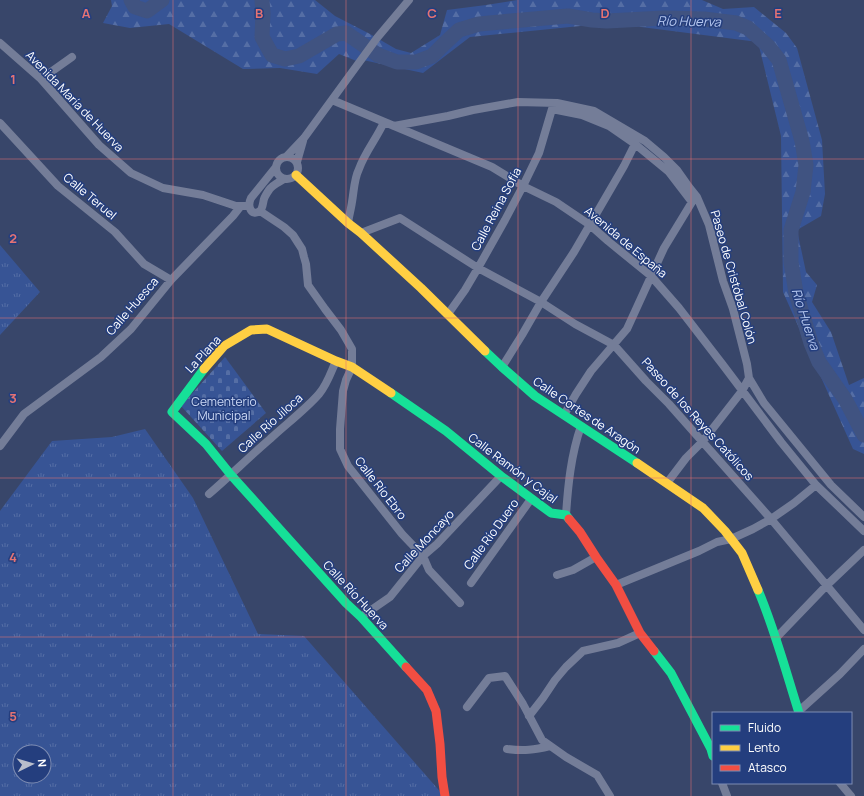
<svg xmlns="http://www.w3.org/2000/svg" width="864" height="796" font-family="Manrope,sans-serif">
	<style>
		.grass { fill: url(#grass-tufts); fill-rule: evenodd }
		.forest { fill: url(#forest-firs) }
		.cemetery { fill: url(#cemetery-stones) }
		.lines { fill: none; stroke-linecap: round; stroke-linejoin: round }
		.river { stroke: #405381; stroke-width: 15 }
		.street { stroke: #747d98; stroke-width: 8 }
		.fast { stroke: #16e098; stroke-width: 9 }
		.slow { stroke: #ffcf43; stroke-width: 9 }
		.jam { stroke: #f24e42; stroke-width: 9 }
		.grid { fill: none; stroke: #e47373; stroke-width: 1; stroke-opacity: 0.55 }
		.labels { text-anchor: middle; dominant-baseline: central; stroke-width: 3; stroke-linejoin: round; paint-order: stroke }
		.street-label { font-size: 12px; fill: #fff; stroke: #243e7e }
		.park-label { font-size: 12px; fill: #ccd9f5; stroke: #243e7e }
		.water-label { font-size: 13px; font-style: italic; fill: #b4c6ee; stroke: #243e7e }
		.grid-label { font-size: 13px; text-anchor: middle; font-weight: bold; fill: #e47373; stroke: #243e7e; stroke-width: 3; stroke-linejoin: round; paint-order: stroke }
	</style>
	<defs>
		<pattern id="grass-tufts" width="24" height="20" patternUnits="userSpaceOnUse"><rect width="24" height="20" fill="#375495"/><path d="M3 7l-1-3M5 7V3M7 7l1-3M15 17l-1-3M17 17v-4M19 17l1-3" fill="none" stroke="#556ea5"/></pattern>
		<pattern id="forest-firs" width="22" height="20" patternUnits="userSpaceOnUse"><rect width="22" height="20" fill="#375495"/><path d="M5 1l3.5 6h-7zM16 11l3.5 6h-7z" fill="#556ea5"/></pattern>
		<pattern id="cemetery-stones" width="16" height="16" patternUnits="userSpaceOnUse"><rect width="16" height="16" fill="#375495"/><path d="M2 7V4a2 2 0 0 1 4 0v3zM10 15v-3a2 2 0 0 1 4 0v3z" fill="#556ea5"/></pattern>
	</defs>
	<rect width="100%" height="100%" fill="#38466a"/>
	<path class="grass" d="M0,245L40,292L0,335Z
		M145,429L193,498L258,634L304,636L444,796H0V511L52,441L112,437ZM20,752H44V776H20Z"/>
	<path class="forest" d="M111,0H315L335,16L370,34L396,49L411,53L440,35L447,10L486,5L517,0H702L723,9L754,7L786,33L797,48L822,140L825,194L821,216L797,230L806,272L817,285L812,302L831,332L849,385L864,378V454L853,449L783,292L781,136L758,42L610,23L470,37L423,73L363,60L359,62L339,54L317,74L280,68L243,69L169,24L130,28L103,23L112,6Z"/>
	<path class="cemetery" d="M225,357L266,413L222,451L181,406Z"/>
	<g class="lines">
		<path class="river" d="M131,0L135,7L147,11L162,0
			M262,0L263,13L262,37L272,55L285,59L299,56L337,34L346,33L378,55L397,62H416L432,56L444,44L459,30L479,24L511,21L568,16L592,20L607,21L664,18L704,19L736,23L748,28L768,46L779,60L802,141L806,165L803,192L791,230V262L796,293L811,343L819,362L845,399L864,435"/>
		<path class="street" d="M0,43L41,79L99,145L131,173L163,188L203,195L236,206H249
			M41,79L72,57
			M332,100L492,167L523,186L556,202L590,225L608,241L651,276L679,308L723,365L781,442L816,485L864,531
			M0,123L58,186L115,232L144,264L171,280
			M394,126L448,116L473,110L518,102L557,103L594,111L645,141L664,157L677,170L689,187L697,197L709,225L723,281L733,309L747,364L749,378L742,391L703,441L686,458L667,483
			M276 168a11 11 0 1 1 22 0a11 11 0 1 1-22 0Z
			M286,157L304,138L377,38L409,0
			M297,162L303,141
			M276,167L251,198C247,206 251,217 260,211C263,208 263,202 264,199C265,196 267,193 269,190C272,185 279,182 284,179
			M260,211L284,227L293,235L302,249L304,257L306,264L308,285L325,309L341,330L352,349V367L346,380L343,391L340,429V449L348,466L402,534L423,556L429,570L460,603
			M348,223C349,216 351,209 352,202C354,191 354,179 359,169C365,152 377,138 384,122
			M361,233L400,218L478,268L541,302L575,324L614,345L646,381L669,404L771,519L864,630
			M448,314L465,290L478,268L505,220L523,186L539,153L552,109L582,115L609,126L635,144L669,172L692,202L664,248L627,329L591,371L576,394L564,415
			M502,367L522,335L541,302L574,252L624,166L635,144
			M749,378L764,403L831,485L864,517
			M0,446L24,414L101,357L131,329L171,280L233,216L240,207
			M209,494C230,476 249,457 270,439C286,424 305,410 319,394C327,385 331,372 336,361
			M566,515C568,485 571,455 581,426
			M557,575L573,570L596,557
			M471,583L531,499
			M616,585L699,551L717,542L731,539L753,529L771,519L794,503L816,485
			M361,617L390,597L423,556L437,544L501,476
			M776,638L827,585L864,550
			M467,707L489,678L505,676L523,704L542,740L566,757L597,775L610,796
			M799,711L840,674L864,649
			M529,716L543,698L555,680L566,667L583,651L618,643L640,633
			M507,749C524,751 534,750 550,746
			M722,783L727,796
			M840,783L851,796"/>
		<path class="fast" d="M485,351L502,367L535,396L637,463
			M204,369L172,412L206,444L231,475L346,603L361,617L406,667
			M391,393L446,431L501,476L551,513L566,515L569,519
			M758,590C775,630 786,672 799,713
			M654,651L671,673L711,749L713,756"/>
		<path class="slow" d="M296,175L348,223L361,233L421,288L485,351
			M204,369L224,346L251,330L267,329L336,361L352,367L391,393
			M637,463L703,508L725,531L742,553L758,590"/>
		<path class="jam" d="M569,519L580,532L596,557L616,585L640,633L654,651
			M406,667L427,690L436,711L440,744L442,777L445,796"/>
	</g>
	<path class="grid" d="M173,0V796M346,0V796M518,0V796M691,0V796M0,159H864M0,318H864M0,478H864M0,637H864"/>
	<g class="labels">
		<g class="street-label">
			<text transform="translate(75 101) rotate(46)">Avenida María de Huerva</text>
			<text transform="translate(90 196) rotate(40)">Calle Teruel</text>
			<text transform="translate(496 209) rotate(-62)">Calle Reina Sofía</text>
			<text transform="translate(626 242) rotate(40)">Avenida de España</text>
			<text transform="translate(734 277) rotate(74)">Paseo de Cristóbal Colón</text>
			<text transform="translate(132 306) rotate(-49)">Calle Huesca</text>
			<text transform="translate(203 354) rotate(-47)">La Plana</text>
			<text transform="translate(587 415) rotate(34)">Calle Cortes de Aragón</text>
			<text transform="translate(698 419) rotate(48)">Paseo de los Reyes Católicos</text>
			<text transform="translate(270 423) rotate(-42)">Calle Río Jiloca</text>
			<text transform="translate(513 468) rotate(37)">Calle Ramón y Cajal</text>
			<text transform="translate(381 488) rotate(52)">Calle Río Ebro</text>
			<text transform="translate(491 534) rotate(-54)">Calle Río Duero</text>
			<text transform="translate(424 541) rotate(-47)">Calle Moncayo</text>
			<text transform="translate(356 595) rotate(47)">Calle Río Huerva</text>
		</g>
		<g class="park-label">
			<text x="224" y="401">Cementerio<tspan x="224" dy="14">Municipal</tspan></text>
		</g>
		<g class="water-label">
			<text transform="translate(689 21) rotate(1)">Río Huerva</text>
			<text transform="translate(806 319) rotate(72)">Río Huerva</text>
		</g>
	</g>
	<g class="grid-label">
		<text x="86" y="18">A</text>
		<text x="259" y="18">B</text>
		<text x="432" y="18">C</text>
		<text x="605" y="18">D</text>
		<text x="778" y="18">E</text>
		<text x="13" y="84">1</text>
		<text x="13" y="243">2</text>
		<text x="13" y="403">3</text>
		<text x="13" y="562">4</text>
		<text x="13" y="721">5</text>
	</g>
	<rect x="712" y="712" width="140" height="72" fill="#243e7e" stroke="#7c8bb2"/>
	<rect x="720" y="725" width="20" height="6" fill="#16e098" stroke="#7c8bb2"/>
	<text x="748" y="732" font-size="12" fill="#ffffff">Fluido</text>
	<rect x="720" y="745" width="20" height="6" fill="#ffcf43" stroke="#7c8bb2"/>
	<text x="748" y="752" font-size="12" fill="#ffffff">Lento</text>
	<rect x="720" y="765" width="20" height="6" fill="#f24e42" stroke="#7c8bb2"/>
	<text x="748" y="772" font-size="12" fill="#ffffff">Atasco</text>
	<g transform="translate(32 764) rotate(85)"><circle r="19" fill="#243e7e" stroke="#7c8bb2"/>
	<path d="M0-3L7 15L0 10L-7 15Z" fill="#b9becb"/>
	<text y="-6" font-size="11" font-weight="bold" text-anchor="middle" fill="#ffffff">N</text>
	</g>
</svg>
